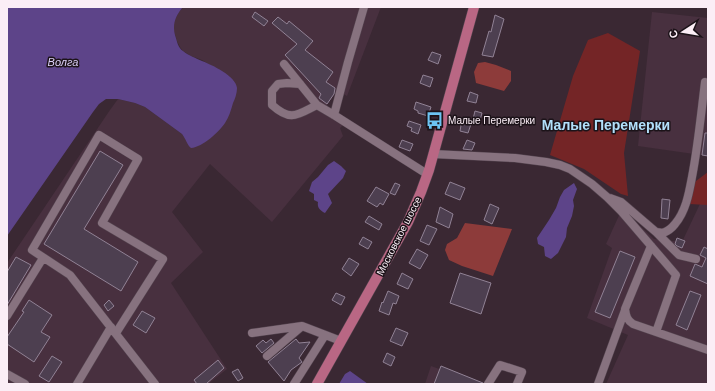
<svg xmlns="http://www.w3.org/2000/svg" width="715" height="391" font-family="Helvetica,sans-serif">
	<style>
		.built { fill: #48303f }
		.green { fill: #742526 }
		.forest { fill: #8d3b3a }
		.water { fill: #5d4489 }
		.building { fill: #4d3f50; stroke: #918295 }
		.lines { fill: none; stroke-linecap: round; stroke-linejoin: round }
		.minor-casing { stroke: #554550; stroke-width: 9 }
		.major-casing { stroke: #554550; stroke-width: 11 }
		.minor { stroke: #87727f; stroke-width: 8 }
		.major { stroke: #b96784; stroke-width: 10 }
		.labels { text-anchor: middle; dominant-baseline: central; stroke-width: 3; stroke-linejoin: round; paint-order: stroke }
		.poi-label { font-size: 10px; fill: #fbeef6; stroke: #1c1319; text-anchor: start }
		.street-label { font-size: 10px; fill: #fbeef6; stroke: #1c1319 }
		.water-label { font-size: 11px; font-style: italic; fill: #dcd0f9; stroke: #1c1319 }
		.district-label { font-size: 14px; font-weight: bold; fill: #b2e0fb; stroke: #1c1319 }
	</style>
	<rect width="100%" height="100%" fill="#3a2833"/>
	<path class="built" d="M183,7H381L347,96L337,90L323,111L343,125L340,128L343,136L272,222L210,164L172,212L203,252L171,283L227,369L208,384H7V263L110,110L118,99L135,103L145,107L182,134L185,138L200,145L215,134L230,77L202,60L191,56L183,51L180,47L177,41L173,28L175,19L179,12Z
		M652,12L708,18V156L638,146Z
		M707,189H708V384H606L628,335L587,318L612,248L606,244L622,209L654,239L682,242Z
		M431,366L480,384H425Z"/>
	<path class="green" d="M608,33L640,51L624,153L628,196L621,194L584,169L550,155L573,76L588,40Z
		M708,172V205L689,204L692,184Z"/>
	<path class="forest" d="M485,62L496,65L511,71V81L504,91L476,83L474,72L478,63Z
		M465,223L512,229L493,276L462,266L449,260L445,250L447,244L457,238Z"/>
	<path class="water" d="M7,7H183C176,15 172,24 175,35C177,41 178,48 183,51C189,56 196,58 202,61C212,65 236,76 237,88C237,93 235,99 233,103C231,110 229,117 225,123C219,132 203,147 191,148C187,145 186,139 182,134L145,107L135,103L118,99H106L99,104L93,112L7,236Z
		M334,161L341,166L346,171L343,178L328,194L332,203L325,213C320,210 317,208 318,202L314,200V194L309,191L312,182L318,177L328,165Z
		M574,183L577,189L573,200L574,206L572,216L567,228L566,237L558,253L551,259L545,256L544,247L538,244L537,238L549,220L556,208L560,197L564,190Z
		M350,371L368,384H339L345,374Z"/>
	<path class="building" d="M255,12L268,21L264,26L252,17Z
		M495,15L504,19L493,57L482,55L489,31L491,32Z
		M278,17L287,24L289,21L313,41L305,50L333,72L326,82L335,88L334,94L327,104L319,98L321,94L285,55L297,44L272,23Z
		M432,52L441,55L438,64L428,60Z
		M423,75L433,78L430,87L420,83Z
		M470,92L478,95L476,103L467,101Z
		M416,102L431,107L428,116L418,113V111L414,109Z
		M475,111L482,113L480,120L473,119Z
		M462,120L471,124L468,133L460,131Z
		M409,121L421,125L418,134L411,131L412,128L407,126Z
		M705,133H708V156L702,155Z
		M402,140L413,144L410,151L399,147Z
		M467,140L475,143L472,150L463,149Z
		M100,151L123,165L84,229L138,262L121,291L44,244Z
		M450,182L465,188L460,200L445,194Z
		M395,183L400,185L395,195L390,193Z
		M376,187L389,194L383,205L380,203L377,207L367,201Z
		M662,199L670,200L668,219L661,218Z
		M490,204L499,208L492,224L484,220Z
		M440,207L453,214L449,228L436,222Z
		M369,216L382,224L379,230L365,222Z
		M427,225L437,229L429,245L420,241Z
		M363,237L372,242L368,249L359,244Z
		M677,238L685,241L682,248L677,246L675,244Z
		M704,247L708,249V284L690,276L695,264L702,267L706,258L700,255Z
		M417,249L428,255L420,269L409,263Z
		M620,251L635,257L610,318L595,312Z
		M16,257L31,265L7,305V272Z
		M349,258L359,264L351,276L342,269Z
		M402,273L413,279L408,289L397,284Z
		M460,273L491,283L481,314L450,303Z
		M388,291L399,296L396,304L393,303L389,315L379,311L382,302L383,303Z
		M690,291L701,295L687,330L676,325Z
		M336,293L345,297L341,305L332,300Z
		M29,300L52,315L41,332L50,337L34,362L7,344V337L24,312L22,311Z
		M109,300L114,306L108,311L104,305Z
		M142,311L155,318L146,333L133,325Z
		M396,328L408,333L402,346L390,341Z
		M271,339L274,343L262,353L256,346L263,340L266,343Z
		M296,339L299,343L310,342L299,358L302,362L291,370L284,381L268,362Z
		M387,353L395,357L391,366L383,362Z
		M52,356L62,362L49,382L39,376Z
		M218,360L224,368L206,384H197L194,380Z
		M441,366L483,383V384H434Z
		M238,369L243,378L238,381L232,372Z"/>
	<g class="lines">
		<defs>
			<path id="minor" d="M284,64L317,105L334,115L427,174
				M300,84L287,83L278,84L272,91V105C291,122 297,115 317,105
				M334,115L348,62L364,7
				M433,154L515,158L546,162L560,165L570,169L592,184L607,197L621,211L676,275L656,332
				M610,198L621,202L656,232L663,233C668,231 672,228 675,224C686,211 689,193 692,177C698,146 701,114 705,82
				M656,232L679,255L696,259
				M651,246L625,309C626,316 627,320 633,324L708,350
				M7,316L43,258
				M116,333L163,259L102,223L138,159L99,135L32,250L70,275L155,384
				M252,333L302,326L341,341
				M267,356L301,327
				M7,374L25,384
				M77,384L111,327
				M294,384L325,335
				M488,384L500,365L522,372L517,384
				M598,384L625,310"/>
			<path id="major" d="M317,384L408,222L421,192L429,170L474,7"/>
		</defs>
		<use href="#minor" class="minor-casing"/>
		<use href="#major" class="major-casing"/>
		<use href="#minor" class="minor"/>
		<use href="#major" class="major"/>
	</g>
	<defs>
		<symbol id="bus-bare" viewBox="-9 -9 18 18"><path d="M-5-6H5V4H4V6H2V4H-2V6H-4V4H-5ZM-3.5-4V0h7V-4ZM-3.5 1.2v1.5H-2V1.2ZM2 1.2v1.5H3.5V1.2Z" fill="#6cc3f2" stroke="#1c1319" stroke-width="2.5" paint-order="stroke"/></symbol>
	</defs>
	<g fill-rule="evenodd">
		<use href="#bus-bare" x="422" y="108" width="25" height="25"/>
	</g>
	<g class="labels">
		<g class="poi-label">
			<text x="448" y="120">Малые Перемерки</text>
		</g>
		<g class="street-label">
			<text transform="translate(399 236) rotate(-63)">Московское шоссе</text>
		</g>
		<g class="water-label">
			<text x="63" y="62">Волга</text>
		</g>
		<g class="district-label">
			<text x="606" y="125">Малые Перемерки</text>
		</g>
	</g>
	<rect width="715" height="391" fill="none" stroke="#fbeef6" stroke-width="16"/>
	<g transform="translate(683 32) rotate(258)" stroke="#1c1319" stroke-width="3" paint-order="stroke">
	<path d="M0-3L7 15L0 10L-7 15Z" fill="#fbeef6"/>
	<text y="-6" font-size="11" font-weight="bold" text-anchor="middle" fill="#fbeef6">С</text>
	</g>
</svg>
